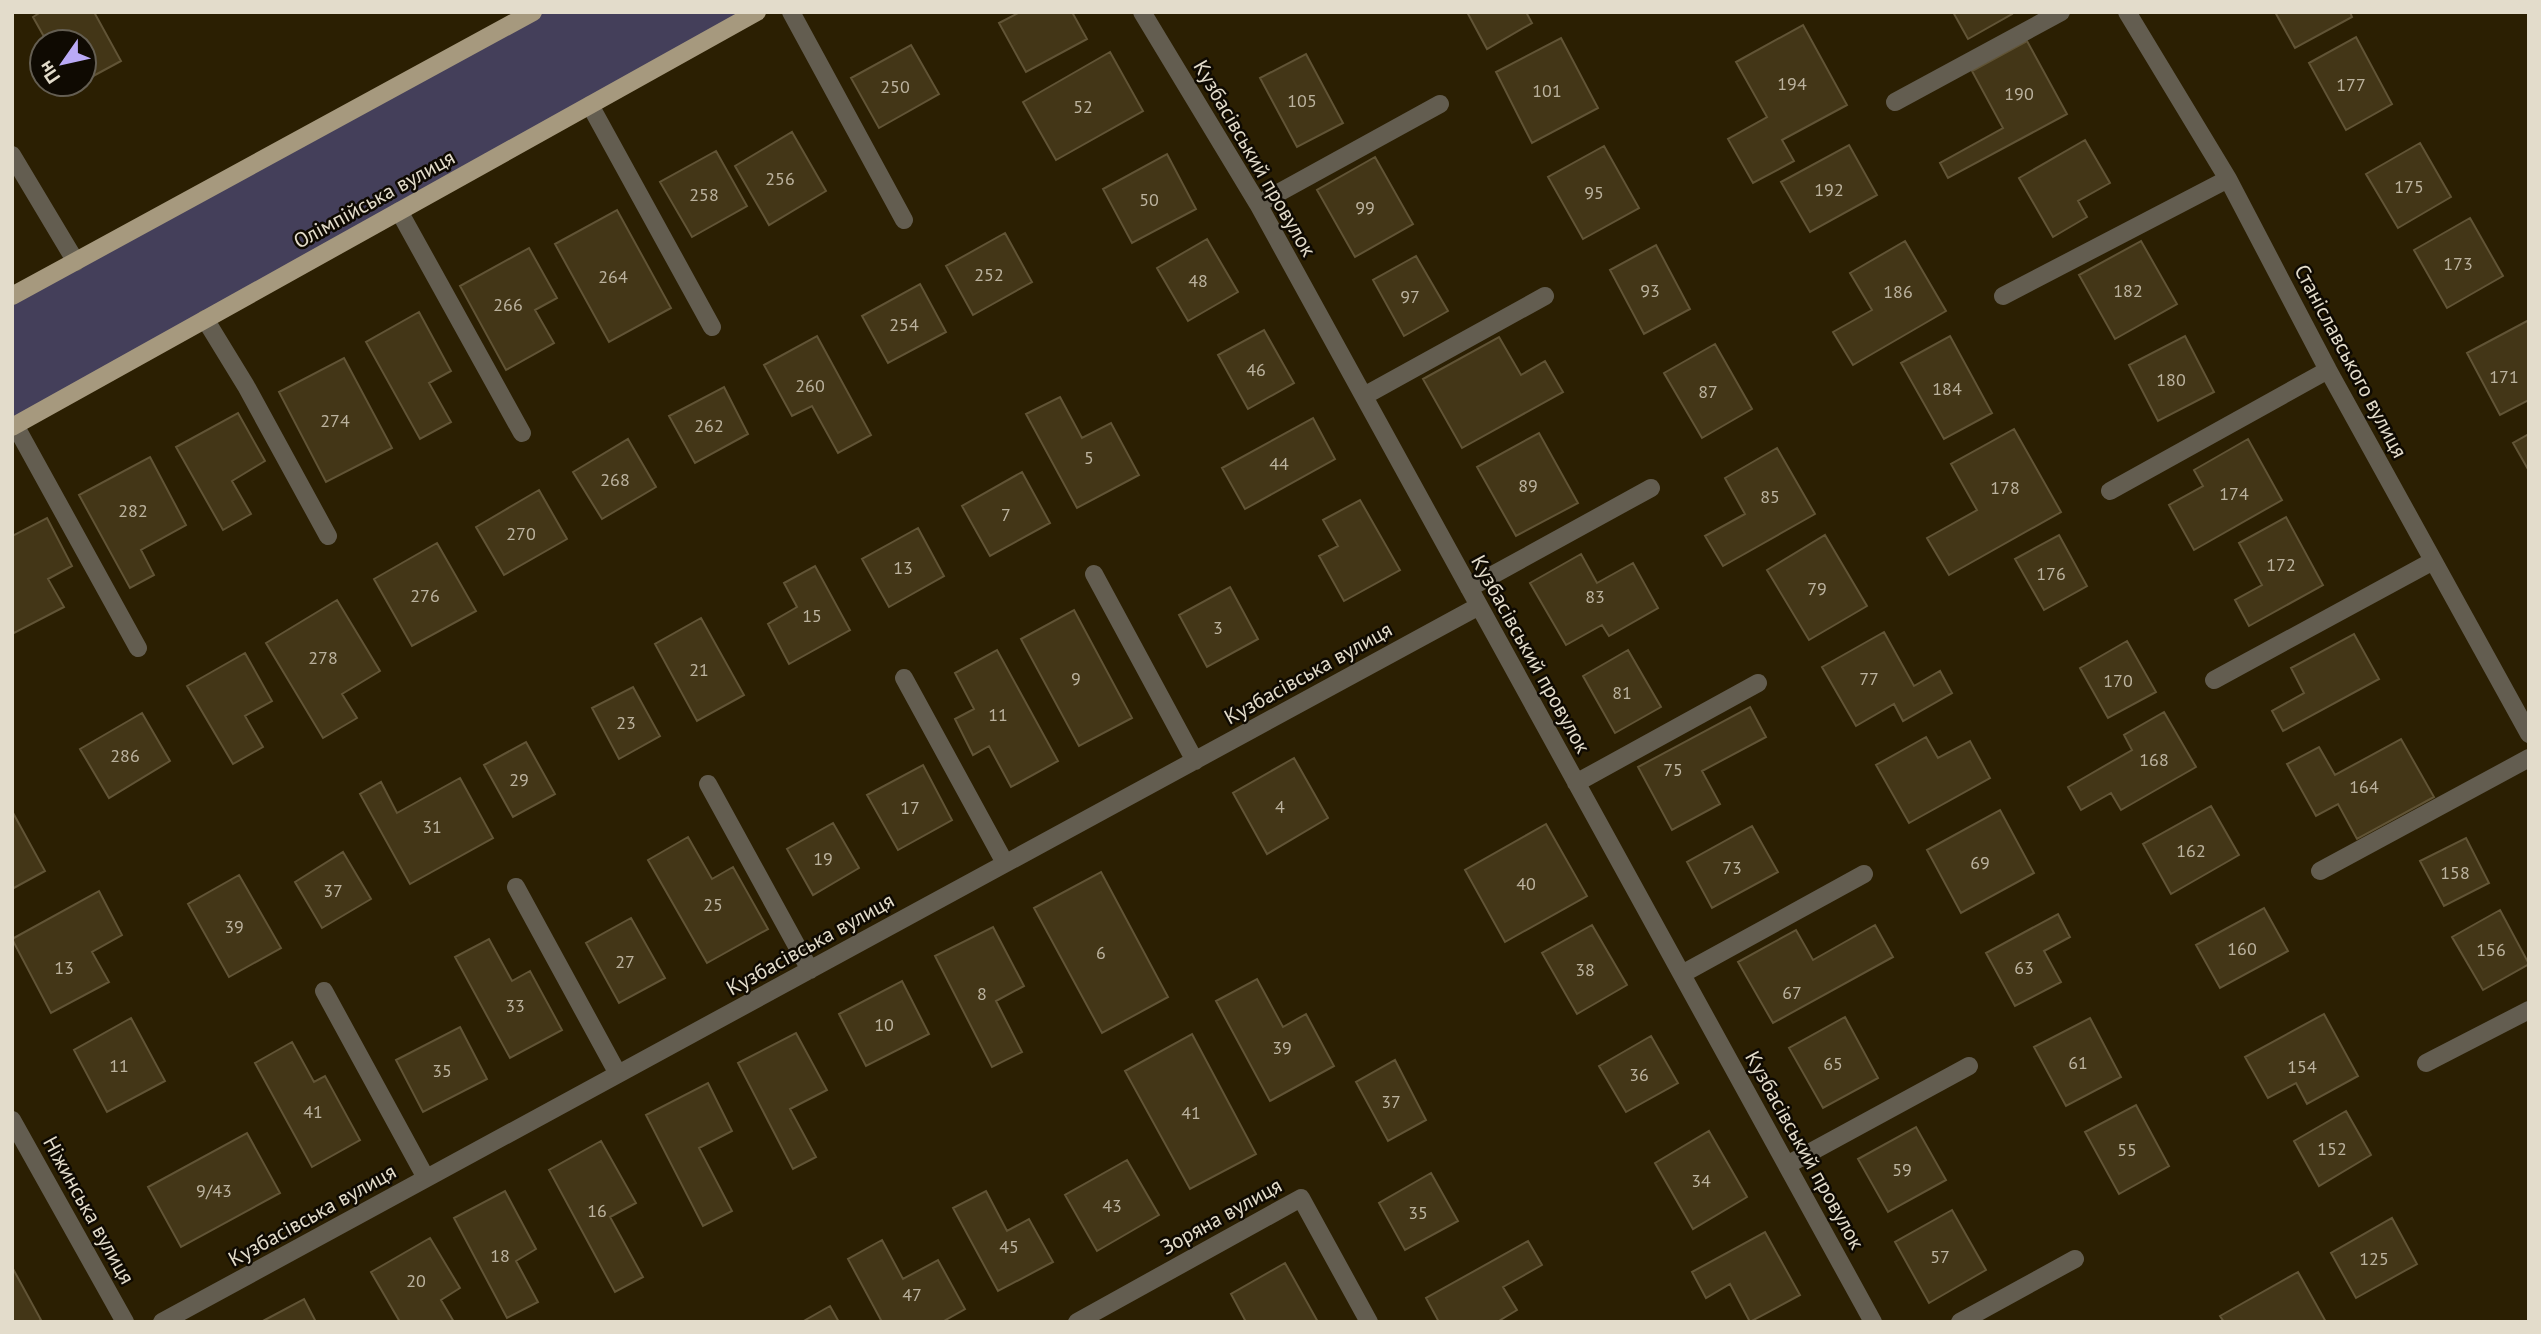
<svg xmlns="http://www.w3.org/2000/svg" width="2541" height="1334" font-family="'PT Sans',sans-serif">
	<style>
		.green { fill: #443f5a }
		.building { fill: #433617; stroke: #615436; stroke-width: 2 }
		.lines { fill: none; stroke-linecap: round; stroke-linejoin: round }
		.minor { stroke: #635d50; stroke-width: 18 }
		.major { stroke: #a6997e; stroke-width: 18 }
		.labels { text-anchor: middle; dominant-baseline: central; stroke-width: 5; stroke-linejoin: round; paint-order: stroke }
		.number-label { font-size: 18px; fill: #bbb29e }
		.street-label { font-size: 21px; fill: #e3dccb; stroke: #0f0a02 }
	</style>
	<rect width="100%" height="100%" fill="#2b1f02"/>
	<path class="green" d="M533,12H762L12,426V296Z"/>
	<path class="building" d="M41,12H94L121,61L84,81V42H47L33,17Z
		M1020,12H1072L1087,39L1026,72L999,23Z
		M1467,12H1526L1532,23L1487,49Z
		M1953,12H2011L2012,14L1968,39Z
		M2275,12H2350L2352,17L2295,48Z
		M1803,25L1847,105L1782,140L1794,161L1753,183L1728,139L1767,117L1736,62Z
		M2356,37L2392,104L2346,130L2309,63Z
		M1561,38L1598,108L1532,143L1496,72Z
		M2027,41L2067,114L1948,178L1940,163L2003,128L1972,71Z
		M911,45L939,94L879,128L851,78Z
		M1110,52L1143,111L1056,160L1023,102Z
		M1306,54L1343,123L1297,147L1260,78Z
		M792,132L826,191L769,225L735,166Z
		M2085,140L2110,183L2078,201L2087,217L2053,237L2019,178Z
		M2420,143L2451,197L2398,228L2366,174Z
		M1849,145L1877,195L1810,232L1781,182Z
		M1604,146L1639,208L1583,239L1548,177Z
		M716,151L747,206L692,237L660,182Z
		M1167,154L1196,209L1132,243L1103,189Z
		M1375,157L1413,224L1355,257L1317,190Z
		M617,210L671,308L609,342L555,244Z
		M2470,218L2503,276L2447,308L2414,250Z
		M1005,233L1032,282L973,315L946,266Z
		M1207,239L1238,292L1188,321L1157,268Z
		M1905,241L1946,311L1853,365L1833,332L1872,310L1850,273Z
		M2141,241L2177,304L2115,339L2079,275Z
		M1656,245L1690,309L1644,334L1610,270Z
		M529,248L557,298L535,310L554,343L506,370L460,286Z
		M1416,256L1448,311L1404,336L1373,280Z
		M920,284L946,332L888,363L862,316Z
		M419,312L451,371L429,383L451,422L420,439L366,342Z
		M2529,320V400L2500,415L2467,353Z
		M1264,330L1294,383L1248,409L1218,355Z
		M817,336L871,435L838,453L812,406L792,416L764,365Z
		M1950,336L1992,413L1944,439L1901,363Z
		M2185,336L2214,392L2158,421L2129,365Z
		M1499,337L1521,375L1545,361L1563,392L1462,448L1423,379Z
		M1715,344L1752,409L1702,438L1664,373Z
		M344,358L392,448L326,482L279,392Z
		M724,387L748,434L695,463L669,416Z
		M1060,397L1082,438L1111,423L1139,475L1077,508L1026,414Z
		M238,413L265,461L232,481L251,514L223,530L176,447Z
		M1313,418L1335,459L1245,509L1222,468Z
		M2014,429L2061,512L1949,575L1927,538L1977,510L1951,464Z
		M1539,433L1578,503L1516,536L1477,467Z
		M2529,434V471L2513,443Z
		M628,439L656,487L602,519L573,472Z
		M2248,439L2282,500L2194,550L2169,505L2203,486L2194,470Z
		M1777,448L1815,514L1723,566L1705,536L1745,514L1725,478Z
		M150,457L186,525L141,550L154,575L130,588L79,495Z
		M1022,472L1050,523L990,556L962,506Z
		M539,490L567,539L504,575L476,527Z
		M1360,500L1400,570L1344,601L1319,556L1338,546L1323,520Z
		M2286,517L2323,585L2249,626L2235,600L2262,585L2239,543Z
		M47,518L72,566L48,579L64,607L14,633L12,630V536Z
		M918,528L944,576L889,607L862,559Z
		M1825,535L1867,606L1809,640L1767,570Z
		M2059,535L2087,586L2044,610L2015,559Z
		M437,543L476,611L412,646L374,579Z
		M1581,554L1597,583L1633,563L1658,608L1609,636L1602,625L1566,645L1530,583Z
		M815,566L850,630L789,664L768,624L797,607L784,583Z
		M1230,587L1258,639L1207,667L1179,615Z
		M337,600L380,671L342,694L357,718L323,738L266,643Z
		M1074,610L1132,718L1079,746L1021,639Z
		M701,618L744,695L697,721L655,644Z
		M1884,632L1914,686L1940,671L1952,693L1903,721L1894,704L1856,726L1822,667Z
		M2354,634L2379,679L2283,731L2272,711L2304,693L2291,668Z
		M2127,641L2156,692L2108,718L2080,668Z
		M997,650L1058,761L1011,787L989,746L973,755L955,719L974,709L955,673Z
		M1628,650L1661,707L1615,733L1583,676Z
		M245,653L272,701L245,716L263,747L233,764L187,686Z
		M633,687L660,736L619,759L592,708Z
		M1750,707L1766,737L1702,771L1720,804L1672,830L1638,767Z
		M2164,712L2196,767L2121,810L2111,793L2081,810L2068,787L2132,750L2124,735Z
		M142,713L170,761L109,798L80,749Z
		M1926,737L1938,758L1970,741L1990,778L1909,823L1876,765Z
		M2401,739L2434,797L2357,839L2338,804L2316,816L2287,764L2319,747L2335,775Z
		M526,742L555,794L513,817L484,765Z
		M1294,758L1328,818L1267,854L1233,793Z
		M923,765L952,820L898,850L867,795Z
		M460,778L493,838L410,884L360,794L381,782L397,813Z
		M2211,806L2239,855L2171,894L2143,844Z
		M2000,810L2034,873L1961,913L1927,850Z
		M12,811L45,871L12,889Z
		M833,823L859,868L813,895L787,849Z
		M1546,824L1587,896L1505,942L1465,870Z
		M1752,826L1778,872L1712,908L1687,862Z
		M688,837L712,879L733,867L768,929L707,963L648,860Z
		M2466,838L2489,883L2444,906L2420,861Z
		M343,852L371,899L322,928L295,882Z
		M1101,872L1168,997L1102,1033L1034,908Z
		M239,875L281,948L229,977L188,904Z
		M99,891L122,935L92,952L109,982L51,1013L12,939Z
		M2264,908L2288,951L2220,988L2196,945Z
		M2500,910L2529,964L2483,990L2452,937Z
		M2058,914L2070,937L2044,951L2061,982L2015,1006L1986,953Z
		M631,918L665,978L619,1003L586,943Z
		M1592,925L1627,985L1577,1014L1542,953Z
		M1875,925L1893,957L1773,1023L1738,962L1796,930L1813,960Z
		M993,927L1024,986L996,1001L1022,1052L992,1067L935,956Z
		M489,939L512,981L530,971L562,1030L510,1058L455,957Z
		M1257,979L1283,1027L1306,1014L1334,1066L1270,1101L1216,1001Z
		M902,981L929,1034L866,1066L839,1014Z
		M2324,1014L2358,1076L2307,1104L2296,1083L2268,1098L2245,1057Z
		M1845,1017L1878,1078L1823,1108L1789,1048Z
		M131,1018L165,1081L107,1112L74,1050Z
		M2090,1018L2121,1077L2066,1106L2034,1047Z
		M460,1027L487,1079L423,1112L396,1060Z
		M796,1033L827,1090L790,1109L816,1157L793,1169L738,1063Z
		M1192,1034L1256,1154L1190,1189L1125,1071Z
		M1651,1036L1678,1083L1626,1112L1599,1066Z
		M292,1042L314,1082L325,1076L360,1140L312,1167L255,1063Z
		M1395,1060L1426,1120L1388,1141L1356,1082Z
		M708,1083L732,1131L699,1148L732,1211L703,1226L646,1115Z
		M2136,1105L2169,1166L2119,1194L2085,1132Z
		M2346,1111L2371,1155L2319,1186L2294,1141Z
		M1916,1127L1946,1180L1888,1212L1858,1159Z
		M1709,1131L1747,1197L1693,1229L1655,1163Z
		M247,1133L280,1193L181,1247L148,1187Z
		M601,1141L636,1203L610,1217L643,1277L615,1292L549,1170Z
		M1127,1160L1159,1215L1097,1251L1065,1195Z
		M1431,1173L1458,1221L1405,1250L1379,1203Z
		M505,1191L536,1249L516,1261L538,1302L507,1318L454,1218Z
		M986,1191L1007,1231L1029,1219L1053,1262L998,1291L953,1208Z
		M1952,1210L1986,1270L1929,1303L1895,1242Z
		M2392,1218L2417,1264L2356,1298L2331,1253Z
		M1765,1232L1800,1295L1750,1322L1730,1284L1706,1298L1692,1272Z
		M430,1238L460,1288L441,1300L454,1322H400L371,1272Z
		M882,1240L903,1279L938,1260L965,1309L942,1322H882L848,1259Z
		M1528,1241L1542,1265L1503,1287L1517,1310L1497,1322H1439L1426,1298Z
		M1285,1263L1318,1322H1246L1231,1294Z
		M12,1267L41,1320L37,1322H12Z
		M2298,1272L2326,1322H2224L2220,1316Z
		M304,1299L316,1322H261Z
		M830,1306L839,1322H802Z"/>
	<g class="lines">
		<path class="minor" d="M791,12L904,220
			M1142,12L1258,204L1873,1322
			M2127,12L2228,179L2328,370L2529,734
			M1895,102L2061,12
			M590,105L712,327
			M12,155L76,262
			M1258,204L1440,104
			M399,211L522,433
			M2003,296L2228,179
			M205,319L246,386L328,536
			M1364,396L1545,296
			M15,425L138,648
			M2110,491L2328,370
			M1094,574L1195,761
			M1469,588L1651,488
			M904,678L1005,863
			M2214,680L2433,561
			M1576,783L1758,683
			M708,784L810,970
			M2320,871L2529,758
			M516,887L618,1074
			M1682,974L1864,874
			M324,991L426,1178
			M2426,1063L2529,1010
			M12,1120L125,1322
			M1787,1165L1969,1066
			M162,1322L1479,606
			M1077,1322L1301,1198L1369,1322
			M1960,1322L2075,1259"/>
		<path class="major" d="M12,296L533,12
			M12,427L757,12"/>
	</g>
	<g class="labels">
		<g class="number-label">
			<text x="1792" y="83">194</text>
			<text x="2351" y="84">177</text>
			<text x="895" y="86">250</text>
			<text x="1547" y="90">101</text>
			<text x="2019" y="93">190</text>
			<text x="1302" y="100">105</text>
			<text x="1083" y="106">52</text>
			<text x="780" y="178">256</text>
			<text x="2409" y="186">175</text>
			<text x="1829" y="189">192</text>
			<text x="1594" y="192">95</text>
			<text x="704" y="194">258</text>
			<text x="1149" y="199">50</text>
			<text x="1365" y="207">99</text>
			<text x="2458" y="263">173</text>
			<text x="989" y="274">252</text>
			<text x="613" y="276">264</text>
			<text x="1198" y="280">48</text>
			<text x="1650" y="290">93</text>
			<text x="2128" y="290">182</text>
			<text x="1898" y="291">186</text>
			<text x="1410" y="296">97</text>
			<text x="508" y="304">266</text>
			<text x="904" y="324">254</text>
			<text x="1256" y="369">46</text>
			<text x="2504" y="376">171</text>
			<text x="2171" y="379">180</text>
			<text x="810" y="385">260</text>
			<text x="1947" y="388">184</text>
			<text x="1708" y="391">87</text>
			<text x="335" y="420">274</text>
			<text x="709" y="425">262</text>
			<text x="1089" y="457">5</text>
			<text x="1279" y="463">44</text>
			<text x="615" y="479">268</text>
			<text x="1528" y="485">89</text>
			<text x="2005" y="487">178</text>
			<text x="2234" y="493">174</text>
			<text x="1770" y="496">85</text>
			<text x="133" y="510">282</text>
			<text x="1006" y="514">7</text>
			<text x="521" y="533">270</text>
			<text x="2281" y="564">172</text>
			<text x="903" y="567">13</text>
			<text x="2051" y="573">176</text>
			<text x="1817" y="588">79</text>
			<text x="425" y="595">276</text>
			<text x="1595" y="596">83</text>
			<text x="812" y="615">15</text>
			<text x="1218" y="627">3</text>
			<text x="323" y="657">278</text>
			<text x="699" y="669">21</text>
			<text x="1076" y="678">9</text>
			<text x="1869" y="678">77</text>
			<text x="2118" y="680">170</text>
			<text x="1622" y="692">81</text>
			<text x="998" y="714">11</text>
			<text x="626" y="722">23</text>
			<text x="125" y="755">286</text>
			<text x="2154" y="759">168</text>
			<text x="1673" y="769">75</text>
			<text x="519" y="779">29</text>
			<text x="2364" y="786">164</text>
			<text x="1280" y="806">4</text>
			<text x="910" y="807">17</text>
			<text x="432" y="826">31</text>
			<text x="2191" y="850">162</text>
			<text x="823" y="858">19</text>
			<text x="1980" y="862">69</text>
			<text x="1732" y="867">73</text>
			<text x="2455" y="872">158</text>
			<text x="1526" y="883">40</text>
			<text x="333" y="890">37</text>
			<text x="713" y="904">25</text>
			<text x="234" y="926">39</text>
			<text x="2242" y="948">160</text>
			<text x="2491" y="949">156</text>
			<text x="1101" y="952">6</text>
			<text x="625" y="961">27</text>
			<text x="64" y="967">13</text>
			<text x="2024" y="967">63</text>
			<text x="1585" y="969">38</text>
			<text x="1792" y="992">67</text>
			<text x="982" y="993">8</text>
			<text x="515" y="1005">33</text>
			<text x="884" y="1024">10</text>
			<text x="1282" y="1047">39</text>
			<text x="2078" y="1062">61</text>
			<text x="1833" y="1063">65</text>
			<text x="119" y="1065">11</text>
			<text x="2302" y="1066">154</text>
			<text x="442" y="1070">35</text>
			<text x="1639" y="1074">36</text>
			<text x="1391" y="1101">37</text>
			<text x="313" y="1111">41</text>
			<text x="1191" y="1112">41</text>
			<text x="2332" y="1148">152</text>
			<text x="2127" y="1149">55</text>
			<text x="1902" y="1169">59</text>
			<text x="1701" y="1180">34</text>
			<text x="214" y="1190">9/43</text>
			<text x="1112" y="1205">43</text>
			<text x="597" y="1210">16</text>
			<text x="1418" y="1212">35</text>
			<text x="1009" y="1246">45</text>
			<text x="500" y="1255">18</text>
			<text x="1940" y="1256">57</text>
			<text x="2374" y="1258">125</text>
			<text x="416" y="1280">20</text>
			<text x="912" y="1294">47</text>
		</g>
		<g class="street-label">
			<text transform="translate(1255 158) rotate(60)">Кузбасівський провулок</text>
			<text transform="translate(374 199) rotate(-29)">Олімпійська вулиця</text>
			<text transform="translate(2351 361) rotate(62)">Станіславського вулиця</text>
			<text transform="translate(1531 654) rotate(61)">Кузбасівський провулок</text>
			<text transform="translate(1308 673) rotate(-29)">Кузбасівська вулиця</text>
			<text transform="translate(810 944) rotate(-29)">Кузбасівська вулиця</text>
			<text transform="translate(1805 1150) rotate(61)">Кузбасівський провулок</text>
			<text transform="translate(89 1210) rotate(61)">Ніжинська вулиця</text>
			<text transform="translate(312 1215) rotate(-29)">Кузбасівська вулиця</text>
			<text transform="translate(1221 1216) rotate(-29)">Зоряна вулиця</text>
		</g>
	</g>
	<rect width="2541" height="1334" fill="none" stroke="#e3dccb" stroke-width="28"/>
	<g transform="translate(63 63) rotate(236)"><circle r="33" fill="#0f0a02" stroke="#645e52" stroke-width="2"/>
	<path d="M0-5L12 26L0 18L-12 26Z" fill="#baaaf6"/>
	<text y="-10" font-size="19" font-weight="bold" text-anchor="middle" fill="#e3dccb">Пн</text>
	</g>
</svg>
